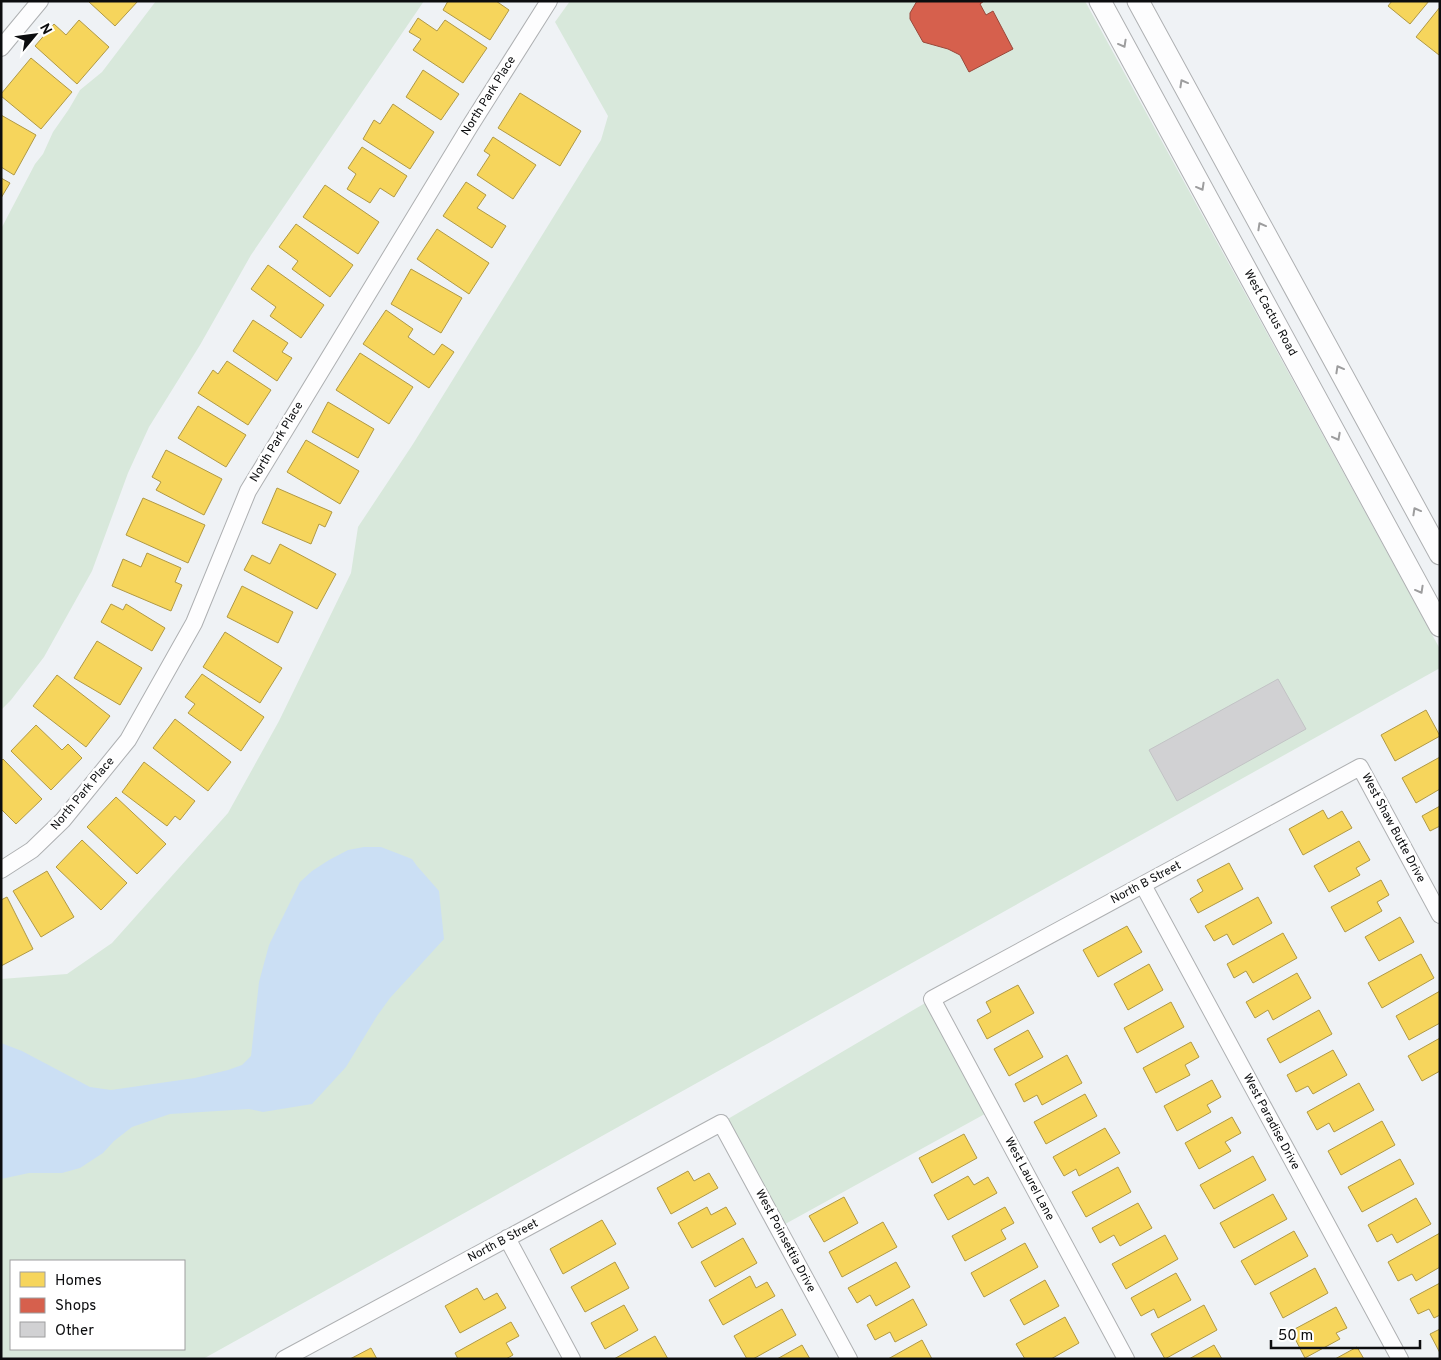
<svg xmlns="http://www.w3.org/2000/svg" width="1441" height="1360" font-family="Overpass,sans-serif">
	<style>
		.green { fill: #d8e8db; fill-rule: evenodd }
		.water { fill: #cbdff4 }
		.homes { fill: #f6d55c; stroke: #b09945 }
		.shops { fill: #d6604d; stroke: #99473a }
		.building { fill: #d1d1d3; stroke: #c2c3c5 }
		.lines { fill: none; stroke-linecap: round; stroke-linejoin: round }
		.minor-casing { stroke: #aeb0b2; stroke-width: 18 }
		.tertiary-casing { stroke: #aeb0b2; stroke-width: 23 }
		.minor { stroke: #fdfdfe; stroke-width: 16 }
		.tertiary { stroke: #fdfdfe; stroke-width: 21 }
		.oneway { stroke: #9d9d9e }
		.labels { text-anchor: middle; dominant-baseline: central; stroke-width: 5; stroke-linejoin: round; paint-order: stroke }
		.street-label { font-size: 12px; fill: #0c0d0f; stroke: #fff }
	</style>
	<rect width="100%" height="100%" fill="#eff2f5"/>
	<path class="green" d="M156,1H424L251,255L200,345L149,427L128,473L92,571L44,657L11,700L1,710V229L35,164L43,154L53,132L69,109L80,90L102,72Z
		M570,1H1085L1440,649V668L203,1359H1V979L67,974L112,943L228,813L279,721L351,573L358,527L413,444L601,140L608,116L555,22ZM11,1261H184V1349H11Z
		M932,999L992,1110L778,1228L721,1123Z"/>
	<path class="water" d="M364,847H381L412,859L417,866L439,891L444,939L390,998L377,1016L346,1067L312,1104L263,1112L249,1109L170,1114L132,1127L114,1141L103,1153L80,1168L62,1173H29L1,1179V1043L22,1051L90,1087L111,1090L195,1078L228,1070L242,1065L251,1056L259,982L269,945L300,882L312,871L329,860L348,850Z"/>
	<path class="homes" d="M88,1H138L115,26Z
		M448,1H496L509,10L490,40L443,10Z
		M1392,1H1429L1410,24L1388,6Z
		M1440,7V55H1439L1416,37Z
		M418,18L437,31L445,20L487,48L463,83L413,50L421,39L409,32Z
		M79,20L109,47L77,84L35,46L54,24L66,35Z
		M31,58L72,92L41,129L1,96V94Z
		M423,70L459,94L441,120L406,97Z
		M520,93L581,131L560,166L498,128Z
		M393,104L434,132L410,169L363,139L374,120L380,124Z
		M1,115L36,135L14,175L1,167Z
		M493,137L536,165L513,199L477,175L490,155L484,151Z
		M362,147L407,176L394,197L380,188L370,203L347,189L356,174L348,168Z
		M1,178L10,183L1,198Z
		M466,182L486,195L477,208L506,226L492,248L443,216Z
		M325,185L379,222L358,254L303,217Z
		M296,224L353,265L330,297L292,269L298,261L279,247Z
		M437,229L489,263L469,294L417,259Z
		M268,265L324,305L301,338L270,316L276,307L251,289Z
		M411,269L462,298L441,333L391,304Z
		M386,310L413,329L408,337L434,355L442,344L454,352L429,388L363,344Z
		M253,320L288,343L282,352L292,358L277,381L233,351Z
		M360,353L413,387L389,424L336,390Z
		M227,361L271,390L248,425L198,393L213,370L218,374Z
		M328,402L374,429L358,458L312,432Z
		M198,406L246,435L226,467L178,438Z
		M306,440L359,471L340,504L287,472Z
		M166,450L222,479L204,515L156,490L161,482L152,477Z
		M277,488L332,512L325,527L319,524L311,544L262,523Z
		M143,498L205,525L188,563L126,535Z
		M280,544L336,574L317,609L244,570L252,555L270,564Z
		M147,553L181,568L175,582L182,585L171,611L112,586L123,559L141,567Z
		M242,586L293,612L278,643L227,617Z
		M111,604L123,610L126,604L165,628L152,651L101,622Z
		M225,632L282,668L260,703L203,667Z
		M97,641L142,668L120,705L74,678Z
		M202,674L264,717L241,751L188,713L195,704L185,697Z
		M57,675L110,716L86,747L33,706Z
		M1426,710L1440,736L1395,761L1381,735Z
		M175,719L231,762L208,791L153,748Z
		M36,725L62,750L68,744L82,758L51,790L11,751Z
		M1440,757V789L1416,803L1402,778Z
		M3,759L42,799L16,824L1,809V761Z
		M144,762L195,801L180,820L175,816L167,826L122,792Z
		M116,797L166,844L137,874L87,827Z
		M1440,806V826L1430,831L1422,816Z
		M1323,810L1328,819L1342,811L1352,828L1303,855L1289,829Z
		M82,840L127,883L101,910L56,867Z
		M1359,841L1370,860L1356,868L1360,875L1329,892L1314,866Z
		M1229,863L1243,889L1198,913L1190,899L1203,891L1197,880Z
		M47,871L74,917L41,937L13,891Z
		M1381,880L1389,895L1377,902L1382,911L1345,932L1331,907Z
		M7,897L33,949L1,966V900Z
		M1258,897L1272,923L1233,945L1227,934L1214,941L1205,926Z
		M1400,917L1414,942L1379,961L1365,937Z
		M1127,926L1142,952L1098,977L1083,950Z
		M1283,933L1297,958L1253,983L1246,971L1234,978L1227,964Z
		M1421,954L1434,978L1382,1008L1368,983Z
		M1149,964L1163,990L1128,1010L1114,984Z
		M1297,973L1311,998L1273,1020L1268,1010L1255,1018L1246,1002Z
		M1018,985L1034,1013L987,1039L977,1020L991,1012L986,1002Z
		M1440,991V1023L1409,1040L1396,1016Z
		M1171,1002L1184,1027L1137,1053L1124,1028Z
		M1319,1010L1332,1034L1280,1063L1267,1039Z
		M1028,1030L1043,1057L1009,1076L994,1049Z
		M1440,1038V1071L1422,1081L1408,1056Z
		M1191,1042L1199,1057L1185,1065L1190,1075L1156,1093L1143,1068Z
		M1333,1050L1347,1075L1313,1094L1308,1086L1296,1092L1287,1075Z
		M1067,1055L1082,1083L1042,1105L1037,1095L1024,1102L1015,1084Z
		M1212,1080L1221,1097L1207,1105L1211,1112L1177,1131L1164,1106Z
		M1359,1083L1374,1110L1334,1132L1329,1123L1317,1130L1307,1112Z
		M1085,1094L1097,1116L1046,1144L1034,1122Z
		M1232,1117L1241,1133L1225,1142L1231,1151L1199,1169L1185,1143Z
		M1382,1121L1395,1145L1341,1175L1328,1151Z
		M1105,1128L1120,1153L1079,1176L1076,1169L1064,1176L1053,1157Z
		M964,1134L977,1158L932,1183L919,1158Z
		M1253,1156L1266,1180L1214,1209L1200,1185Z
		M1400,1159L1414,1184L1362,1212L1348,1187Z
		M1118,1167L1131,1192L1086,1217L1072,1192Z
		M688,1171L694,1181L709,1173L718,1188L671,1214L657,1188Z
		M968,1176L974,1185L988,1177L997,1193L948,1220L934,1195Z
		M1273,1194L1287,1219L1234,1248L1220,1223Z
		M844,1197L858,1223L824,1242L809,1216Z
		M1416,1198L1431,1224L1397,1243L1392,1234L1377,1242L1368,1225Z
		M1138,1203L1152,1228L1120,1246L1114,1235L1100,1243L1092,1228Z
		M707,1207L711,1215L726,1207L736,1224L692,1248L678,1223Z
		M1005,1207L1014,1223L1001,1230L1006,1239L965,1261L952,1236Z
		M602,1220L616,1244L563,1274L550,1249Z
		M883,1222L897,1247L842,1277L829,1252Z
		M1294,1231L1308,1256L1255,1285L1241,1261Z
		M1440,1233V1267L1416,1281L1412,1274L1398,1281L1388,1262Z
		M1165,1235L1178,1259L1126,1289L1112,1264Z
		M743,1238L757,1263L715,1287L701,1262Z
		M1025,1243L1038,1267L984,1297L971,1273Z
		M615,1262L629,1288L585,1312L571,1287Z
		M896,1262L910,1287L876,1306L870,1295L857,1303L848,1288Z
		M1315,1268L1328,1293L1283,1318L1270,1293Z
		M1176,1273L1191,1300L1158,1318L1154,1309L1141,1316L1131,1298Z
		M750,1276L756,1288L767,1282L775,1296L723,1325L709,1300Z
		M1045,1280L1059,1306L1024,1325L1010,1300Z
		M1440,1283V1315L1434,1318L1429,1309L1418,1314L1410,1299Z
		M477,1288L484,1300L497,1293L506,1308L460,1333L445,1306Z
		M913,1299L927,1325L895,1342L890,1332L875,1340L867,1325Z
		M624,1305L638,1330L605,1349L591,1323Z
		M1204,1305L1217,1330L1165,1359L1151,1334Z
		M1336,1307L1347,1328L1336,1333L1340,1339L1305,1358L1291,1331Z
		M782,1309L796,1335L753,1359H747L734,1336Z
		M1065,1317L1079,1343L1051,1359H1025L1016,1344Z
		M511,1322L519,1336L506,1343L513,1355L506,1359H458L455,1353Z
		M1440,1329V1353L1430,1334Z
		M655,1336L668,1359H614Z
		M922,1340L932,1359H888Z
		M802,1345L810,1359H777Z
		M1214,1345L1222,1359H1189Z
		M1357,1347L1364,1359H1335Z
		M371,1348L377,1359H350Z"/>
	<path class="shops" d="M917,1H984L980,4L986,15L993,11L1013,49L969,72L960,55L948,49L923,42L910,19V13Z"/>
	<path class="building" d="M1278,679L1306,729L1177,801L1149,750Z"/>
	<g class="lines">
		<defs>
			<path id="minor" d="M1,48L40,1
				M1,870L32,850L63,820L128,740L194,623L248,491L470,126L549,1
				M1143,885L1400,1359
				M507,1238L572,1359
				M284,1359L721,1123L849,1359
				M1126,1359L932,999L1360,767L1440,915"/>
			<path id="tertiary" d="M1100,1L1440,626
				M1138,1L1440,554"/>
		</defs>
		<use href="#minor" class="minor-casing"/>
		<use href="#tertiary" class="tertiary-casing"/>
		<use href="#minor" class="minor"/>
		<use href="#tertiary" class="tertiary"/>
	</g>
	<defs><path id="oneway-chevron" d="M-2-3.5L2.5 0L-2 3.5" fill="none" stroke-width="1.6" stroke-linecap="round" stroke-linejoin="round" transform="scale(1.25)"/></defs>
	<g class="oneway">
		<use href="#oneway-chevron" transform="translate(1123 44) rotate(61)"/>
		<use href="#oneway-chevron" transform="translate(1183 83) rotate(-119)"/>
		<use href="#oneway-chevron" transform="translate(1201 187) rotate(61)"/>
		<use href="#oneway-chevron" transform="translate(1261 226) rotate(-119)"/>
		<use href="#oneway-chevron" transform="translate(1339 369) rotate(-119)"/>
		<use href="#oneway-chevron" transform="translate(1337 437) rotate(62)"/>
		<use href="#oneway-chevron" transform="translate(1416 511) rotate(-119)"/>
		<use href="#oneway-chevron" transform="translate(1420 590) rotate(61)"/>
	</g>
	<g class="labels">
		<g class="street-label">
			<text transform="translate(489 96) rotate(-58)">North Park Place</text>
			<text transform="translate(1270 313) rotate(61)">West Cactus Road</text>
			<text transform="translate(277 442) rotate(-59)">North Park Place</text>
			<text transform="translate(83 794) rotate(-50)">North Park Place</text>
			<text transform="translate(1393 828) rotate(62)">West Shaw Butte Drive</text>
			<text transform="translate(1146 883) rotate(-28)">North B Street</text>
			<text transform="translate(1271 1122) rotate(62)">West Paradise Drive</text>
			<text transform="translate(1029 1179) rotate(62)">West Laurel Lane</text>
			<text transform="translate(503 1241) rotate(-28)">North B Street</text>
			<text transform="translate(785 1241) rotate(62)">West Poinsettia Drive</text>
		</g>
	</g>
	<rect width="1441" height="1360" fill="none" stroke="#0c0d0f" stroke-width="5"/>
	<rect x="10" y="1260" width="175" height="90" fill="#ffffff" stroke="#9e9e9f"/>
	<rect x="20" y="1272" width="25" height="15" fill="#f6d55c" stroke="#9e9e9f"/>
	<text x="55" y="1285" font-size="15" fill="#0c0d0f">Homes</text>
	<rect x="20" y="1298" width="25" height="15" fill="#d6604d" stroke="#9e9e9f"/>
	<text x="55" y="1310" font-size="15" fill="#0c0d0f">Shops</text>
	<rect x="20" y="1322" width="25" height="15" fill="#d1d1d3" stroke="#9e9e9f"/>
	<text x="55" y="1335" font-size="15" fill="#0c0d0f">Other</text>
	<g transform="translate(35 35) rotate(61)" stroke="#ffffff" stroke-width="4" paint-order="stroke">
	<path d="M0-4L9 19L0 12L-9 19Z" fill="#0c0d0f"/>
	<text y="-8" font-size="14" font-weight="bold" text-anchor="middle" fill="#0c0d0f">N</text>
	</g>
	<path d="M1271 1340v8h149v-8" fill="none" stroke="#0c0d0f" stroke-width="2.5"/>
	<text x="1278" y="1340" font-size="15" fill="#0c0d0f" stroke="#ffffff" stroke-width="4" paint-order="stroke">50 m</text>
</svg>
